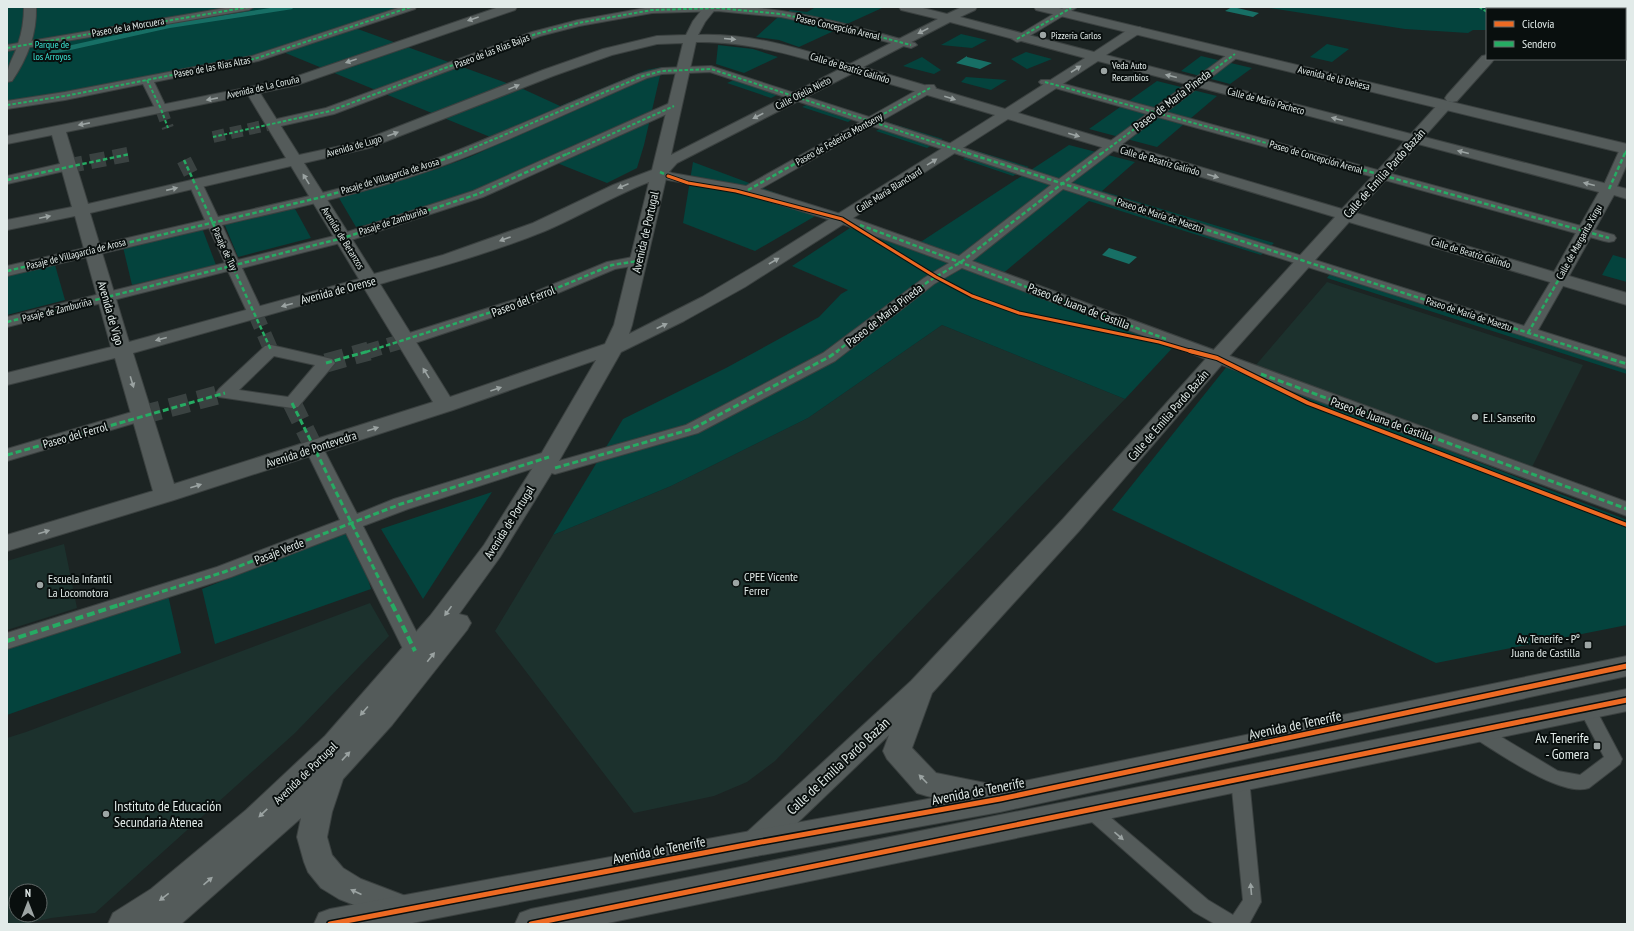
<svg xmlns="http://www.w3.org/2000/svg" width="1634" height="931" font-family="'PT Sans Narrow',sans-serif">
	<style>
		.built { fill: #1c312d; fill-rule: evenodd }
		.green { fill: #04433d }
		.water { fill: #176f65 }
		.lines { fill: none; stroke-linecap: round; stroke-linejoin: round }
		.stream { stroke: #176f65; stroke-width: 4.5 }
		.pedestrian-tunnel-far2 { stroke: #3a4241; stroke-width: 12; stroke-dasharray: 12 6; stroke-linecap: butt }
		.pedestrian-tunnel-far1 { stroke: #3a4241; stroke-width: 15; stroke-dasharray: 15 8; stroke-linecap: butt }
		.pedestrian-tunnel { stroke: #3a4241; stroke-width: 19; stroke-dasharray: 19 10; stroke-linecap: butt }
		.service-casing { stroke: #3b4140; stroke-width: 2 }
		.pedestrian-casing { stroke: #3b4140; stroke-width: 2 }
		.minor-casing { stroke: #3b4140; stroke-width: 2 }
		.tertiary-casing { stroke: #3b4140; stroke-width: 2 }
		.secondary-casing { stroke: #3b4140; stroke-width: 2 }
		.service { fill: #545b5a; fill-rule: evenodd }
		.pedestrian { fill: #545b5a; fill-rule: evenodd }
		.minor { fill: #545b5a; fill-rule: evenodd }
		.tertiary { fill: #545b5a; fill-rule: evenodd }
		.secondary { fill: #545b5a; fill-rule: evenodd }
		.quiet-far3 { stroke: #26ab63; stroke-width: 2; stroke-dasharray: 3.5 2; stroke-linecap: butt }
		.quiet-far2 { stroke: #26ab63; stroke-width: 2.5; stroke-dasharray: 4.5 2.5; stroke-linecap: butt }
		.quiet-far1 { stroke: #26ab63; stroke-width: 3; stroke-dasharray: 6 3; stroke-linecap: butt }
		.quiet { stroke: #26ab63; stroke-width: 4; stroke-dasharray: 8 4; stroke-linecap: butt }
		.cycleway-far2-casing { stroke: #090f0e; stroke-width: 5 }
		.cycleway-far1-casing { stroke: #090f0e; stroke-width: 6 }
		.cycleway-casing { stroke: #090f0e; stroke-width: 8 }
		.cycleway-far2 { stroke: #ed6a23; stroke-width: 3 }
		.cycleway-far1 { stroke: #ed6a23; stroke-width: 4 }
		.cycleway { stroke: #ed6a23; stroke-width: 5 }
		.oneway { fill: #9ba3a2 }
		.poi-dot { fill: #9da5a4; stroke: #090f0e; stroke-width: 1.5 }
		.labels { text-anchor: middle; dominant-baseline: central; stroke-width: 4; stroke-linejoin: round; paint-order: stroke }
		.far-street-label { font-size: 10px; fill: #e2ebe9; stroke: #090f0e }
		.far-poi-label { font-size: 10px; fill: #e2ebe9; stroke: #090f0e; text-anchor: start }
		.far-park-label { font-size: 10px; fill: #3ae4d3; stroke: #090f0e }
		.street-label { font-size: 12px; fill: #e2ebe9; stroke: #090f0e }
		.poi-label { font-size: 12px; fill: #e2ebe9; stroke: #090f0e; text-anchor: start }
		.near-street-label { font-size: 14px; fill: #e2ebe9; stroke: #090f0e }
		.near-poi-label { font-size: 14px; fill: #e2ebe9; stroke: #090f0e; text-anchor: end }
	</style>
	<rect width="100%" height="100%" fill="#1c2423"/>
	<path class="built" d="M1327,282L1583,365L1531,469L1255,366Z
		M942,325L1125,399L775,761L747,782L714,796L634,813L495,631L553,535L671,486L808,418Z
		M64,544L77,608L7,630V561Z
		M370,603L389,636L295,733L95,913L51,918L25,924H7V738L26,732ZM16,891H40V915H16Z"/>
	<path class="green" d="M7,7H407L250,57L7,103Z
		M816,7L882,8L847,24L892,36L885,41L838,29L799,47L779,40L756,37L777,18L790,10L807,12Z
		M1263,7H1627V40L1625,41V9H1487V30H1473L1468,33L1405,29Z
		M355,28L523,89L560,106L646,70L662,67L644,145L637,168L607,183L557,163L383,221L356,227L339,198C372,189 405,179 437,169C458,161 482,154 500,141L283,52Z
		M961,34L987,40L972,48L941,45Z
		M1327,44L1349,49L1332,62L1310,57Z
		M718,45L753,49L778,57L744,73L716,64Z
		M1026,52L1052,59L1027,69L1011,59Z
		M1201,56L1252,68L1230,84L1181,71Z
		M922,57L941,70L934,74L903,66Z
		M743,76L787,90L771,98L727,83Z
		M966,77L1007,80L991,90L961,82Z
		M1157,81L1217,96L1157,147L1089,129Z
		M816,100L861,114L848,122L802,107Z
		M890,123L943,139L927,148L876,131Z
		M1069,145L1135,162L1102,191L1274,243L1261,255L1089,201L1000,276L1177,343L1125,399L942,325L808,418L671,486L553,535L623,419L726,368L819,317L841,294L848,290L792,266L856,224L916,245Z
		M977,151L1029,167L1013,176L963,159Z
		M693,162L824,211L755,251L683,223Z
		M294,207L311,238L238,257L224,223Z
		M202,228L216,265L132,285L123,247Z
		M1613,255L1627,259V282L1602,275Z
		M55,265L65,300L7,315V276Z
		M1336,266L1627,358V374L1327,278Z
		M1228,365L1627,520V625L1436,663L1112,510Z
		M492,492L423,599L381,529Z
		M353,529L371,589L215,644L202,589Z
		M168,595L181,653L7,715V649Z"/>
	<path class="water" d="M1232,7H1233L1259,13L1253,17L1225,11Z
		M967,56V57L992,63L980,69L956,63Z
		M1109,248L1137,257L1129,264L1102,255Z"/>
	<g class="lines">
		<path class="stream" d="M1513,7L1627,9
			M51,52L168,26L291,7"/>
		<path class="pedestrian-tunnel-far2" d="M161,109L168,128
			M213,137L272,124"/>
		<path class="pedestrian-tunnel-far1" d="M184,160L196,184
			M68,166L130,154
			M255,313L271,350
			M366,352L406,340"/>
		<path class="pedestrian-tunnel" d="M326,363L369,351
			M292,403L314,448
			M142,415L225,393"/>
		<defs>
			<path id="service" d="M1587,703L1593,704L1622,759L1620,764L1589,788C1561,798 1496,751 1471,736L1469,731L1471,726L1477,724L1483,726L1558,771L1580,775L1604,757L1579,709L1581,704Z
				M1240,772L1246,774L1249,779L1261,902L1249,924H1215L1194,912L1084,815L1081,810L1084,805L1090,802L1096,805L1208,900L1233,915L1243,900L1231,779L1234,774Z"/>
			<path id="pedestrian" d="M231,7H254L249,10L7,51V45Z
				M401,7H416L415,9L258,61L154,82L167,109L165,112H157L143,84L65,100L7,109V101L65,92L252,56Z
				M651,7C695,7 739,4 782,11C827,18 871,31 915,43L917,45L911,48L829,27L781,17L718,11L652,13L579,26L540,36L334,114L272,128L268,127L266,124L268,121L326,108L532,32L578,20Z
				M1065,7L1076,8L1021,41L1017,42L1012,39Z
				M1235,51L1239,52L1241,54L1239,56L1166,112L1614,235L1616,238L1614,241L1609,242L1604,241L1158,117L1071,183L1524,326L1554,276L1559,274L1564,276L1567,279L1538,330L1627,358V369L1063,189L972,261L1627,502V516L962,268L934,284L835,361L698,433L555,474L548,472L545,468L548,464L686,425L823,353L924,278L949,263L837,222L746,194L668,180L655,175L653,172L655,169L660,168L672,173L746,186L860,122L710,72L662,74L647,78C582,106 516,138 450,163C376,191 298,207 222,225L238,260L338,235L473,191L670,103H678L680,106L678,109L483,197L348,241L242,268L263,313L261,316L255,318L249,316L228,271L7,327V317L225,263L209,228L7,276V266L205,220L189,184L191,181L196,180L201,181L218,217C293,200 369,184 441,157C507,131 573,101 639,74L662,68L711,66L869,117L926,85H934L936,88L934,91L881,121L1059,179L1147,114L1041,84L1039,82L1041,80H1049L1154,108L1231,52ZM872,126L1051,185L959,256L847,216L760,189Z
				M1627,145V164L1616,189L1614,192L1609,193L1604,192L1602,189L1620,149L1622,146Z
				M68,162L73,163L75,166L73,169L7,184V176Z
				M638,256L643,258L646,261L643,264L615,269L532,304L412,344L406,345L400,344L398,340L400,336L520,298L607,262Z
				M271,345L332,359L335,363L298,407L292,408L219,397L216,393L219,389L265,346ZM274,356L315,365L288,397L239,390Z
				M142,409L148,411L151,415L148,419L7,461V449Z
				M314,442L321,444L323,448L357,514L394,499L542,453L549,451L556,453L558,457L556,461L408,509L363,526L426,651L423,657L415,660L407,657L346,533L231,577L7,649V633L217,567L340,520L305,448L307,444Z"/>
			<path id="minor" d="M499,7H517L515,10L297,85L260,93L299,155L359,142L543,70L603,49L657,36L686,35L693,21L704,7H717L705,22L698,35C751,33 801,49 850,64L938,19L901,10L899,7H919L947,14L962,7H977L975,10L960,17L1094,52L1132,27H1140L1142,30L1140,33L1106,55L1411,134L1440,102L1445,101L1450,102L1452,105L1450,108L1424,137L1627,189V199L1614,195L1569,276L1627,293V305L1349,222L1224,362L1079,531L932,693L912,748L936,773L995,785L1005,789L1010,798L1005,807L995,811L927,796L917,793L887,759L883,751L889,735L767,852L756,856L745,852L741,843L745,834L911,681L1063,519L1210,354L1335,217L1008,119L745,287L684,321L621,352L559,461L500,557L459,614L467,616L471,623L467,630L392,725L343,779L332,812L327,837L332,855L343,868L361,879L416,900L421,910L416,920L403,924L339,899L321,888L308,872L304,862L297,837L301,818L181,924H108L113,913L151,889L246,810L325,736L430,616L484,545L537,461L596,360L453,410L174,500L7,551V535L153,491L115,358L7,385V373L111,347L75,216L7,230V220L72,207L52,135L7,144V136L289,79ZM950,22L1085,58L1005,109L863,67ZM696,42C746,41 793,55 840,69L671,155ZM683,43L652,170L613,185L533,223L443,255L374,274L304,163L369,148L553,76L612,55L657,44ZM1098,61L1405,141L1342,209L1018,113ZM853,73L995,115L763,261L702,297L629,334L632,325L667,174L677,163ZM248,95L286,158L88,204L66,132ZM1418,144L1599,192L1554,272L1356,213ZM291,166L359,279L129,342L90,213ZM649,182L614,325L605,344L450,397L380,284C435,268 491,253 545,231C580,216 613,196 649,182ZM364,288L433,402L174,484L133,353Z
				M1625,43H1627V51H1625Z
				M1487,55V59H1494L1492,62L1457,101L1452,102L1447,101L1445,98L1447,95L1482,56Z"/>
			<path id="tertiary" d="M24,7H36C37,34 27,59 12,81L7,82C7,64 13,60 18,44C22,32 24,20 24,7Z"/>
			<path id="secondary" d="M1034,7H1055L1627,144V154L1040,11L1036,10Z
				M1627,656V676L1000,812L756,856L407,924H314L319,913L330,909L756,830L1000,786Z
				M1627,689V711L603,924H515L520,913L531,909Z"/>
		</defs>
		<use href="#service" class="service-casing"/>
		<use href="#pedestrian" class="pedestrian-casing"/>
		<use href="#minor" class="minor-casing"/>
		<use href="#tertiary" class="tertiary-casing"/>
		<use href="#secondary" class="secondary-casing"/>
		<use href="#service" class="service"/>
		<use href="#pedestrian" class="pedestrian"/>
		<use href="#minor" class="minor"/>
		<use href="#tertiary" class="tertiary"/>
		<use href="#secondary" class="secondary"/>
		<path class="quiet-far3" d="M1479,7L1487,12
			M1017,39L1071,8
			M7,48L249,7
			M147,80L161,109L168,128
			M1045,82L1306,154
			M7,105L65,96L254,59L411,7
			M213,137L330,111L536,34L578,23L652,10L718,8L781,14L830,24L911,45
			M459,154L643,76L662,71L711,69L970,154
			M567,154L674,106
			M812,154L930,88
			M1101,154L1235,54
			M1625,154L1627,149"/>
		<path class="quiet-far2" d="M967,153L1588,352
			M1302,153L1609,238
			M184,160L271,350
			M660,172L671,177
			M7,180L130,154
			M1609,189L1625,153
			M748,190L814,153
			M860,225L1166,339
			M7,271L318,198L404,174L461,153
			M7,322L343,238L478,194L569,153
			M1528,333L1559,279
			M366,352L526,301L612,265L638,261
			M836,352L929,281L961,262L1102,153"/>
		<path class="quiet-far1" d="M1585,351L1627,364
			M326,363L369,351
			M1261,374L1627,509
			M292,403L392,605
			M7,455L225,393
			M555,468L692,429L829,357L838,351
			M119,605L224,572L401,504L549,457"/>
		<path class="quiet" d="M392,604L415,651
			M7,641L122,604"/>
		<defs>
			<path id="cycleway-far2" d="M668,176L688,183L736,191L842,219L936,277L972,296L1019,313L1159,342L1193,352"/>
			<path id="cycleway-far1" d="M1190,351L1217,358L1308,403L1627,525"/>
			<path id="cycleway" d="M330,924L756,843L1000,799L1627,666
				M531,924L1627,700"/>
		</defs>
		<use href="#cycleway-far2" class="cycleway-far2-casing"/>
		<use href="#cycleway-far1" class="cycleway-far1-casing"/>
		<use href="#cycleway" class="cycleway-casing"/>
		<use href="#cycleway-far2" class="cycleway-far2"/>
		<use href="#cycleway-far1" class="cycleway-far1"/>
		<use href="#cycleway" class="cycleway"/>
	</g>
	<defs><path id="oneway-solid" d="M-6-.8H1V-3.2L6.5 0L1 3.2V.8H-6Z"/></defs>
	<g class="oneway">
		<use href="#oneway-solid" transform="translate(473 19) rotate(161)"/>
		<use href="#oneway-solid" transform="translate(923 31) rotate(153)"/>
		<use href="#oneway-solid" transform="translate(730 39) rotate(5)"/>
		<use href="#oneway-solid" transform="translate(351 61) rotate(161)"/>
		<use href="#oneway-solid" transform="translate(1076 69) rotate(-33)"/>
		<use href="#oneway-solid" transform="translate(1171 76) rotate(-166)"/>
		<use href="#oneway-solid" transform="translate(514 87) rotate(-22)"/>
		<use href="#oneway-solid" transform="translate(950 98) rotate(17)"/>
		<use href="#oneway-solid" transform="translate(212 99) rotate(169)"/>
		<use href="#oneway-solid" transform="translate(758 116) rotate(153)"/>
		<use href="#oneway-solid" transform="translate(1337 119) rotate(-165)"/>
		<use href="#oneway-solid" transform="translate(84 124) rotate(169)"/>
		<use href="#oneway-solid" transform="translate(393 134) rotate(-20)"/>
		<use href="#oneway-solid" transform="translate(1074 135) rotate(16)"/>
		<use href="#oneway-solid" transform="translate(1463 152) rotate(-166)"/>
		<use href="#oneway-solid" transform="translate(932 162) rotate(-32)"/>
		<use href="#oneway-solid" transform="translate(1213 176) rotate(16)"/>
		<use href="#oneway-solid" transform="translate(306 179) rotate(-122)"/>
		<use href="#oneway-solid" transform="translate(1589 184) rotate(-166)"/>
		<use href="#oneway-solid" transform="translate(623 186) rotate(157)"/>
		<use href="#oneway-solid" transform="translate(172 189) rotate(-13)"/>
		<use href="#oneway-solid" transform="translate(45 217) rotate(-12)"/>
		<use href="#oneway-solid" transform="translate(505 239) rotate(160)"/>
		<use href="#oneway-solid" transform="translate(774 261) rotate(-30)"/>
		<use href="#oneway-solid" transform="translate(287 305) rotate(165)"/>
		<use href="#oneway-solid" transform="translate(662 326) rotate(-25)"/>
		<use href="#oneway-solid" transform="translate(161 339) rotate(165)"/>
		<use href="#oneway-solid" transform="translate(426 373) rotate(-122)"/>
		<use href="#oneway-solid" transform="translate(132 382) rotate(73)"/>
		<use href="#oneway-solid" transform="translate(496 389) rotate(-19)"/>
		<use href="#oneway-solid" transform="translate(373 429) rotate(-18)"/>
		<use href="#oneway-solid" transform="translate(196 486) rotate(-18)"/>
		<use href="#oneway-solid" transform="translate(44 532) rotate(-17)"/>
		<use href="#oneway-solid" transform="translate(448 611) rotate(126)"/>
		<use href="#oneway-solid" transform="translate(431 657) rotate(-51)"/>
		<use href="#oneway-solid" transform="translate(364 711) rotate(131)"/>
		<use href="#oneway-solid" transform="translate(346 756) rotate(-47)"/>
		<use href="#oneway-solid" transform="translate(923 779) rotate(-134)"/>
		<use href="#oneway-solid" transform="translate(263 813) rotate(136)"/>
		<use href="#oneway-solid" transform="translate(1119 836) rotate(41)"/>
		<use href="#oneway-solid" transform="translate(208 881) rotate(-41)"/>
		<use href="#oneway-solid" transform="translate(1251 889) rotate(-95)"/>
		<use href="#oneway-solid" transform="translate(356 892) rotate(-156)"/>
		<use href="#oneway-solid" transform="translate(164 897) rotate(142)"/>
	</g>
	<g class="poi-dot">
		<circle cx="1043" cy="35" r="4"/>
		<circle cx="1104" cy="71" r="4"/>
		<circle cx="1475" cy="417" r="4"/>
		<circle cx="736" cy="583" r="4"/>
		<circle cx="40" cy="585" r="4"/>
		<rect x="1584" y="641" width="8" height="8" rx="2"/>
		<rect x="1593" y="742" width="8" height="8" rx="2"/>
		<circle cx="106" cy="814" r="4"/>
	</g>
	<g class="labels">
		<g class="far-street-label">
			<text transform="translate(128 27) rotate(-10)">Paseo de la Morcuera</text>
			<text transform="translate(838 27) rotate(13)">Paseo Concepción Arenal</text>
			<text transform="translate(492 51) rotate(-21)">Paseo de las Rías Bajas</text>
			<text transform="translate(212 67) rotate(-11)">Paseo de las Rías Altas</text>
			<text transform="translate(850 68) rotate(17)">Calle de Beatriz Galindo</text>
			<text transform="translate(1334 78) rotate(14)">Avenida de la Dehesa</text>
			<text transform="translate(263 87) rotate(-13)">Avenida de La Coruña</text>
			<text transform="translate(803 93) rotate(-27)">Calle Ofelia Nieto</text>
			<text transform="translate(1266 101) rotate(15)">Calle de María Pacheco</text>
			<text transform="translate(839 139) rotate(-29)">Paseo de Federica Montseny</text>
			<text transform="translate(354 146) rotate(-16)">Avenida de Lugo</text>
			<text transform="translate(1316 157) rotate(16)">Paseo de Concepción Arenal</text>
			<text transform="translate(1160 161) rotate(16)">Calle de Beatriz Galindo</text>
			<text transform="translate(390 176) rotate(-17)">Pasaje de Villagarcía de Arosa</text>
			<text transform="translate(889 190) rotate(-32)">Calle María Blanchard</text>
			<text transform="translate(1160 215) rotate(18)">Paseo de María de Maeztu</text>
			<text transform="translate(393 221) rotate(-18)">Pasaje de Zamburiña</text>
			<text transform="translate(343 238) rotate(58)">Avenida de Betanzos</text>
			<text transform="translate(1579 242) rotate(-61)">Calle de Margarita Xirgu</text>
			<text transform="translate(225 249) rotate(65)">Pasaje de Tuy</text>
			<text transform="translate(1471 253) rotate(17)">Calle de Beatriz Galindo</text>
			<text transform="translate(76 254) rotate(-14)">Pasaje de Villagarcía de Arosa</text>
			<text transform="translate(57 310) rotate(-14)">Pasaje de Zamburiña</text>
			<text transform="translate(1469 314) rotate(18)">Paseo de María de Maeztu</text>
		</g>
		<g class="far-poi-label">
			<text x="1051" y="35">Pizzeria Carlos</text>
			<text x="1112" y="65">Veda Auto<tspan x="1112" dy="12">Recambios</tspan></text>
		</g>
		<g class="far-park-label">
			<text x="52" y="44">Parque de<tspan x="52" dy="12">los Arroyos</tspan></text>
		</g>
		<g class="street-label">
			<text transform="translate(1172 100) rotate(-37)">Paseo de María Pineda</text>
			<text transform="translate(1384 173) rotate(-48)">Calle de Emilia Pardo Bazán</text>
			<text transform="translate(645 232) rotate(-77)">Avenida de Portugal</text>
			<text transform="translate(338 290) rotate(-15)">Avenida de Orense</text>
			<text transform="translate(523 301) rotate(-21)">Paseo del Ferrol</text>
			<text transform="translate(1079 306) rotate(21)">Paseo de Juana de Castilla</text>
			<text transform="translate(111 313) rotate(74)">Avenida de Vigo</text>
			<text transform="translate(884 315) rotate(-38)">Paseo de María Pineda</text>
			<text transform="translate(1168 415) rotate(-49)">Calle de Emilia Pardo Bazán</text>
			<text transform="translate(1382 419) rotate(20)">Paseo de Juana de Castilla</text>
			<text transform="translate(75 435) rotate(-16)">Paseo del Ferrol</text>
			<text transform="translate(311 449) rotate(-18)">Avenida de Pontevedra</text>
			<text transform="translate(509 522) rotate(-58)">Avenida de Portugal</text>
			<text transform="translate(279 551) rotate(-21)">Pasaje Verde</text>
			<text transform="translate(305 773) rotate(-44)">Avenida de Portugal</text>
		</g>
		<g class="poi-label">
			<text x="1483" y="417">E.I. Sanserito</text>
			<text x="744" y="576">CPEE Vicente<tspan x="744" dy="14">Ferrer</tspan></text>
			<text x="48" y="578">Escuela Infantil<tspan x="48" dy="14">La Locomotora</tspan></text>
			<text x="1580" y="638" text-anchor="end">Av. Tenerife - Pº<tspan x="1580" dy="14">Juana de Castilla</tspan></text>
		</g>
		<g class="near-street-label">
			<text transform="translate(1295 725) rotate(-12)">Avenida de Tenerife</text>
			<text transform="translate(838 766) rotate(-43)">Calle de Emilia Pardo Bazán</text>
			<text transform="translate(978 791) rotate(-11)">Avenida de Tenerife</text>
			<text transform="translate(659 850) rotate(-11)">Avenida de Tenerife</text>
		</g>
		<g class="near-poi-label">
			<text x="1589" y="738">Av. Tenerife<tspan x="1589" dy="16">- Gomera</tspan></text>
			<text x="114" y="806" text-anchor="start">Instituto de Educación<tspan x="114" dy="16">Secundaria Atenea</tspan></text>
		</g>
	</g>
	<rect width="1634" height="931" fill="none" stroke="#e2ebe9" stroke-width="16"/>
	<rect x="1486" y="8" width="140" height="52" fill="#090f0e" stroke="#606766"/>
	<rect x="1494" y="21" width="20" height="6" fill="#ed6a23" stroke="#606766"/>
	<text x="1522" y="28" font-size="12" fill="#e2ebe9">Ciclovía</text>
	<rect x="1494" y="41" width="20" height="6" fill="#26ab63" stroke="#606766"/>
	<text x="1522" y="48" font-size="12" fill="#e2ebe9">Sendero</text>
	<g transform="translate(28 903)"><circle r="19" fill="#090f0e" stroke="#606766"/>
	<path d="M0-3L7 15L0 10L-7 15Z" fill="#9da5a4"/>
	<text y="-6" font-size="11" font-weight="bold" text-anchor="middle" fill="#e2ebe9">N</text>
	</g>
</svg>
